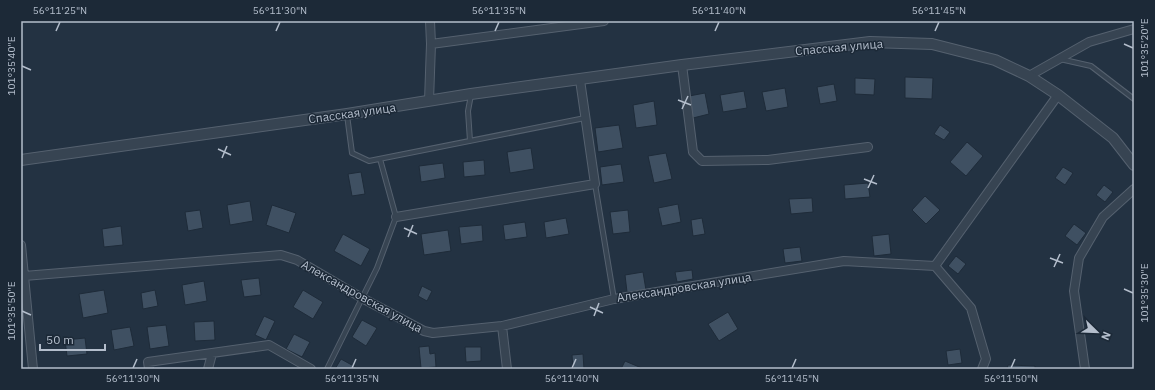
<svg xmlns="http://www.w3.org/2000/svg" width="1155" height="390" font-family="'IBM Plex Sans',sans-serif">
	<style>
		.building { fill: #3f5062; stroke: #1e2b39 }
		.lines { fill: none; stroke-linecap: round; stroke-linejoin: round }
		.service-casing { stroke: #55616f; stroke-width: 6 }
		.minor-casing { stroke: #55616f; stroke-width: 10 }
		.tertiary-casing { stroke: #55616f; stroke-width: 12 }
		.service { stroke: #374452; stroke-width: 4 }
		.minor { stroke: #374452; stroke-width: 8 }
		.tertiary { stroke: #374452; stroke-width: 10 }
		.ticks { fill: none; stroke: #b4becc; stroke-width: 1.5 }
		.labels { text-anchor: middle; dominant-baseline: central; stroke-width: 3; stroke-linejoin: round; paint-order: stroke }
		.street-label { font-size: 12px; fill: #b4becc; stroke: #1c2937 }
		.neatline { fill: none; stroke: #b4becc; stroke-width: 1.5 }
		.ticks-label { font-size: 10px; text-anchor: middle; fill: #b4becc }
	</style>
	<rect width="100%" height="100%" fill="#233242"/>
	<path class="building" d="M905,77L933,78L932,99L905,98Z
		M855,78L875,79L874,95L855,94Z
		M834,84L837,101L820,104L817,87Z
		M785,88L788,107L766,111L762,92Z
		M744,91L747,108L723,112L720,95Z
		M705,93L709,114L693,118L689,96Z
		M654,101L657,125L636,128L633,105Z
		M619,125L623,148L598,152L595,128Z
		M940,125L950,132L944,140L934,134Z
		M967,142L983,156L966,176L950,162Z
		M531,148L534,169L510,173L507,152Z
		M666,153L672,179L654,183L648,156Z
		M484,160L485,175L464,177L463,162Z
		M443,163L445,178L421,182L419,166Z
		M621,164L624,182L602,185L600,167Z
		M1063,167L1073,173L1065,185L1055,178Z
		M361,172L365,194L352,196L348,174Z
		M868,183L870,197L845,199L844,185Z
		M1104,185L1113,192L1105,202L1096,195Z
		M925,196L940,210L926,224L912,210Z
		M812,198L813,212L791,214L789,199Z
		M250,201L253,221L230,225L227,205Z
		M678,204L681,222L662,226L658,208Z
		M272,205L296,213L289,233L266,225Z
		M200,210L203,228L188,231L185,212Z
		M628,210L630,232L613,234L610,212Z
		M566,218L569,234L546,238L544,222Z
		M702,218L705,234L693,236L691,220Z
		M525,222L527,237L505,240L503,225Z
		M1074,224L1086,233L1077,245L1065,236Z
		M482,225L483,241L461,244L459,227Z
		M121,226L123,245L104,247L102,229Z
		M448,230L451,251L424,255L421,234Z
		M343,234L370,249L361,266L334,251Z
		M889,234L891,254L874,256L872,236Z
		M800,247L802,261L785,263L783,249Z
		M956,256L966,264L958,274L948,266Z
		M692,270L693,279L677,282L675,272Z
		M643,272L646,290L627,292L625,275Z
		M259,278L261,295L244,297L241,280Z
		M204,281L207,301L185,305L182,285Z
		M422,286L432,291L427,301L418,296Z
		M104,290L108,313L83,318L79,294Z
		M155,290L158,306L143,309L141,293Z
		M303,290L323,302L313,319L293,307Z
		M728,312L738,329L719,341L708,324Z
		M264,316L275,321L266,340L255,335Z
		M362,320L377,328L366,346L352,337Z
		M214,321L215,340L195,341L194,322Z
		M166,325L169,346L150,349L147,327Z
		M130,327L134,346L114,350L111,330Z
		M294,334L310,342L302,357L286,349Z
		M85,338L87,354L67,356L65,340Z
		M429,346L430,354L435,353L436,367L421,368L419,347Z
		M465,347H481V361L466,362Z
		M960,349L962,363L948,365L946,351Z
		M583,354L584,369H573L572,355Z
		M341,359L359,369H335Z
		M625,361L644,369H621Z
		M1008,365L1035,366V369H1007Z"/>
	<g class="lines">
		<defs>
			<path id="service" d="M1060,59L1091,66L1134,99
				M347,115L352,153L369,161L585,118
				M470,141L468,111L471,95
				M595,184L614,299
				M327,369L377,268L396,217L380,159"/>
			<path id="minor" d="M431,44L604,21
				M682,65L693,152L702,161L768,160L868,147
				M1029,76L1089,42L1134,29
				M429,101L431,44L430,21
				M396,217L595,184L580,80
				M21,245L33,369
				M935,266L1058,95
				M24,276L281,255L297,260L362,298L424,331L433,333L502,326L614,299L844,261L935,266L971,308L986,359L982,369
				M502,326L507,369
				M149,369L148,362L269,345L311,369
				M208,369L212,354
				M1085,369L1074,291L1079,258L1103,217L1134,189"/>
			<path id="tertiary" d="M21,160L347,114L471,94L682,65L870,42L932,44L995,60L1029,76L1058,95L1113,138L1134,165"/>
		</defs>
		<use href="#service" class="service-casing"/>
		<use href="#minor" class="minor-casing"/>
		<use href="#tertiary" class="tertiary-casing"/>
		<use href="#service" class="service"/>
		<use href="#minor" class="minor"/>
		<use href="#tertiary" class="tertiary"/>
	</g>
	<path class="ticks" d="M56,31L60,22M276,31L280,22M495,31L499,22M715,31L719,22M935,31L939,22M1124,44L1133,48M22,66L31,70M678,100L691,105M682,109L688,96M218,149L231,155M222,158L227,146M864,179L877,184M868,188L874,175M404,228L417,234M408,237L413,225M1050,258L1063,263M1054,267L1060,254M1124,289L1133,293M590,307L603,313M22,311L31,315M594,316L599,303M133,368L137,359M352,368L356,359M572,368L576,359M792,368L796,359M1011,368L1015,359"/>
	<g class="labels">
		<g class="street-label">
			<text transform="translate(839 47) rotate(-5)">Спасская улица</text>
			<text transform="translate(352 113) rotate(-8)">Спасская улица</text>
			<text transform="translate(684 287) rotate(-9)">Александровская улица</text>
			<text transform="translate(362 296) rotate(29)">Александровская улица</text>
		</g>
	</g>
	<rect width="1155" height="390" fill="none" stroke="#1c2937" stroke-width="44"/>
	<g transform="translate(1097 332) rotate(113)" stroke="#1c2937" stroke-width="3" paint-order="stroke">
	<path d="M0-3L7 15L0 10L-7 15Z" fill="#b4becc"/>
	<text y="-6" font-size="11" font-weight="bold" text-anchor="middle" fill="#b4becc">N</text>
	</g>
	<path d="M40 344v6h65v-6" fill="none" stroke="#b4becc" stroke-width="2"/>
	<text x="46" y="344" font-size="12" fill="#b4becc" stroke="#1c2937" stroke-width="3" paint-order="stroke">50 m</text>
	<rect x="22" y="22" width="1111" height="346" class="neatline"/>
	<g class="ticks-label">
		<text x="60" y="14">56°11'25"N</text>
		<text x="280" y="14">56°11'30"N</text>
		<text x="499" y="14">56°11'35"N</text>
		<text x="719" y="14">56°11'40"N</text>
		<text x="939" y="14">56°11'45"N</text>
		<text transform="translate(1144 48) rotate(-90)" y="4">101°35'20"E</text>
		<text transform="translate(11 66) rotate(-90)" y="4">101°35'40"E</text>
		<text transform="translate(1144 293) rotate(-90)" y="4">101°35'30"E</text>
		<text transform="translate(11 311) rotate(-90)" y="4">101°35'50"E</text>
		<text x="133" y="382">56°11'30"N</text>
		<text x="352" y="382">56°11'35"N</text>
		<text x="572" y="382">56°11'40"N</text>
		<text x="792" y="382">56°11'45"N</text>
		<text x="1011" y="382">56°11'50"N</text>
	</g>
</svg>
